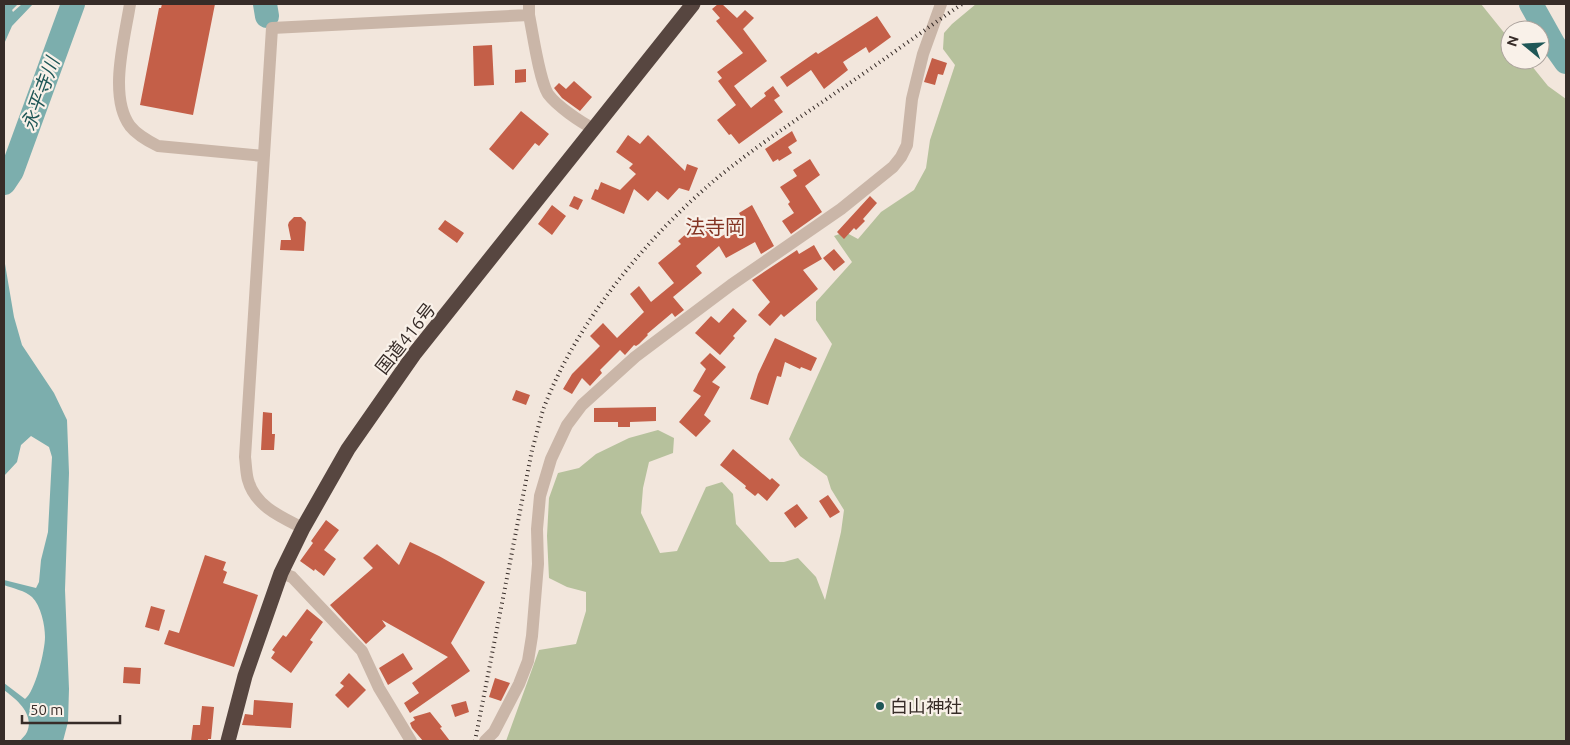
<svg xmlns="http://www.w3.org/2000/svg" width="1570" height="745" font-family="Ubuntu,'Noto Sans JP',sans-serif">
	<style>
		.green { fill: #b6c19c }
		.water { fill: #7caead }
		.lines { fill: none; stroke-linecap: round; stroke-linejoin: round }
		.river { stroke: #7caead; stroke-width: 24 }
		.building { fill: #c45f48 }
		.street { stroke: #cab6a8; stroke-width: 12 }
		.highway { stroke: #574640; stroke-width: 15 }
		.rail { stroke: #372c28; stroke-width: 4; stroke-dasharray: 1 4; stroke-linecap: butt }
		.poi-dot { fill: #1f5757; stroke: #f9f1e9; stroke-width: 2 }
		.labels { text-anchor: middle; dominant-baseline: central; stroke-width: 4.5; stroke-linejoin: round; paint-order: stroke }
		.street-label { font-size: 18px; fill: #372c28; stroke: #f9f1e9 }
		.poi-label { font-size: 18px; fill: #372c28; stroke: #f9f1e9; text-anchor: start }
		.water-label { font-size: 19px; font-style: italic; fill: #1f5757; stroke: #f9f1e9 }
		.quarter-label { font-size: 20px; fill: #843423; stroke: #f9f1e9 }
	</style>
	<rect width="100%" height="100%" fill="#f2e6dc"/>
	<path class="green" d="M976,4H1481L1510,40V60H1527L1548,86L1566,99V741H506L539,650L576,644L586,611V592L567,587L549,578L547,536L549,498L558,473L579,468L596,454L629,438L658,430L674,438L673,453L649,462L643,488L641,513L660,553L677,551L706,487L722,482L733,494L736,524L770,562H784L798,558L816,577L825,600L841,532L844,510L831,489L827,476L800,456L789,439L832,344L816,320V302L852,262L834,236L845,232L858,239L881,212L914,190L926,168L930,140L955,65L943,49L944,33L952,24Z"/>
	<path class="water" d="M4,4H18L12,10L13,12L22,4H33L12,26L4,44Z
		M4,258L14,317L22,345L54,393L67,420L69,473L65,590L69,689L68,722L63,741H20C22,738 26,735 27,732C35,714 16,699 4,690V683L25,699C35,692 45,651 45,637C45,625 41,606 32,597C26,591 12,588 4,585V580L36,588L39,582L41,560L48,532L52,457L49,447L31,436L21,445L17,462L4,476Z"/>
	<g class="lines">
		<path class="river" d="M265,4L267,16
			M1531,4L1554,45L1566,62
			M4,183L12,171L73,4"/>
	</g>
	<path class="building" d="M162,4H215L193,115L140,105L159,8H161Z
		M718,4H722L737,18L745,10L754,18L743,29L767,61L734,86L751,108L766,96L764,93L773,86L780,96L774,100L783,112L739,144L731,134L729,135L717,120L736,105L718,81L722,78L717,72L743,53L716,21L720,18L712,9Z
		M877,16L891,37L869,53L866,47L843,62L848,70L824,89L811,70L787,87L780,77L816,52L818,54Z
		M492,45L494,85L474,86L473,46Z
		M932,58L947,63L943,75L938,74L935,85L924,82Z
		M526,69V82L515,83V70Z
		M574,81L592,97L580,111L562,98L554,88L559,83L566,89Z
		M521,111L549,134L539,146L535,143L513,170L489,149Z
		M792,131L797,141L788,147L792,153L779,161L778,159L773,162L765,149Z
		M628,135L640,144L648,135L685,171L687,164L698,168L689,191L679,188L668,200L657,191L648,201L634,189L624,214L591,199L595,189L598,190L601,182L620,190L636,174L629,168L633,164L616,152Z
		M810,159L820,175L805,186L822,212L791,234L782,221L794,213L788,204L790,202L780,187L797,176L793,170Z
		M574,196L583,200L578,210L569,206Z
		M870,196L877,203L863,219L865,221L856,230L854,228L844,239L837,232Z
		M552,205L566,216L552,235L538,224Z
		M752,205L774,246L761,254L755,242L726,258L719,246L696,266L702,273L673,297L684,310L675,317L672,313L647,334L648,335L639,344L636,346L634,345L625,355L620,350L600,370L602,373L590,386L582,378L572,394L563,389L572,374L600,346L590,336L603,323L617,338L644,312L630,294L639,286L651,302L674,283L658,263L681,244L678,241L688,232L690,235L710,224L715,233L717,232L720,237L745,224L739,213Z
		M294,217H301L306,222L304,251L280,250L281,240H291L288,225L289,222Z
		M445,220L464,233L457,243L438,229Z
		M814,245L822,259L803,270L818,289L784,317L781,314L770,326L758,315L770,302L752,280L797,250L799,254Z
		M834,249L845,262L834,271L823,258Z
		M733,308L747,321L733,336L735,338L720,355L695,333L711,316L719,323Z
		M775,338L817,358L811,371L801,367L800,369L785,362L781,377L777,376L768,405L750,399L758,374Z
		M710,353L726,367L712,382L720,387L704,415L711,421L696,437L679,422L701,396L693,391L706,369L700,363Z
		M516,390L530,395L526,405L512,400Z
		M656,407V421L630,422V427H618V422H594V408Z
		M263,412L272,413V434H275L274,450H261Z
		M733,449L770,480L772,478L780,485L767,501L758,493L755,496L745,488L746,486L720,465Z
		M828,495L840,512L830,518L819,501Z
		M797,504L808,518L795,528L784,513Z
		M326,520L339,530L324,550L336,559L324,576L315,569L314,571L300,561L313,543L311,541Z
		M410,542L439,556L485,582L451,643L470,671L410,713L404,703L419,693L412,683L448,657L382,620L386,626L366,644L330,605L373,568L363,558L377,544L399,565Z
		M205,555L226,562L223,570L227,572L223,583L258,595L234,667L164,644L169,630L179,633Z
		M151,606L165,610L159,631L145,627Z
		M307,609L323,622L310,640L313,642L291,673L271,658L275,652L272,650L283,635L286,637Z
		M403,653L413,669L388,685L379,668Z
		M124,667L141,668L140,684L123,683Z
		M349,673L366,690L348,708L335,695L344,686L340,683Z
		M495,678L510,683L501,701L489,697Z
		M254,700L293,703L291,728L242,725L245,714L253,715Z
		M466,701L469,712L455,717L451,705Z
		M202,706L214,707L211,739H208V741H191L193,725H200Z
		M430,712L442,727L440,728L450,741H423L412,728L410,723L415,720L413,717Z"/>
	<g class="lines">
		<path class="street" d="M130,4C125,37 108,96 130,126C137,135 148,141 158,146L263,156
			M529,4V15C533,34 539,79 548,94C557,106 580,122 594,129
			M303,528C281,517 255,506 248,480C246,473 246,464 245,457L272,28L529,15
			M281,573L292,577L362,651L379,688L411,741
			M485,741L494,732L519,684L528,661L532,636L538,564L537,529L540,496L551,459L567,425L582,405L635,357L731,285L841,209L893,167L901,157L907,145L912,99L923,54L941,4"/>
		<path class="highway" d="M228,741L245,676L281,573L303,528L348,449L415,353L693,4"/>
		<path class="rail" d="M475,741L532,450C536,437 539,423 543,410C575,324 646,238 716,179C761,142 810,111 857,78C892,54 927,28 962,4"/>
	</g>
	<circle class="poi-dot" cx="880" cy="706" r="5"/>
	<g class="labels">
		<g class="street-label">
			<text transform="translate(405 338) rotate(-52)">国道416号</text>
		</g>
		<g class="poi-label">
			<text x="890" y="706">白山神社</text>
		</g>
		<g class="water-label">
			<text transform="translate(40 94) rotate(-70)">永平寺川</text>
		</g>
		<g class="quarter-label">
			<text x="715" y="226">法寺岡</text>
		</g>
	</g>
	<rect width="1570" height="745" fill="none" stroke="#372c28" stroke-width="10"/>
	<g transform="translate(1525 45) rotate(288)"><circle r="24" fill="#f9f1e9" stroke="#aba29c"/>
	<path d="M0-4L9 19L0 12L-9 19Z" fill="#1f5757"/>
	<text y="-8" font-size="14" font-weight="bold" text-anchor="middle" fill="#372c28">N</text>
	</g>
	<path d="M22 715v8h98v-8" fill="none" stroke="#372c28" stroke-width="2.5"/>
	<text x="30" y="715" font-size="15" fill="#372c28" stroke="#f9f1e9" stroke-width="4" paint-order="stroke">50 m</text>
</svg>
